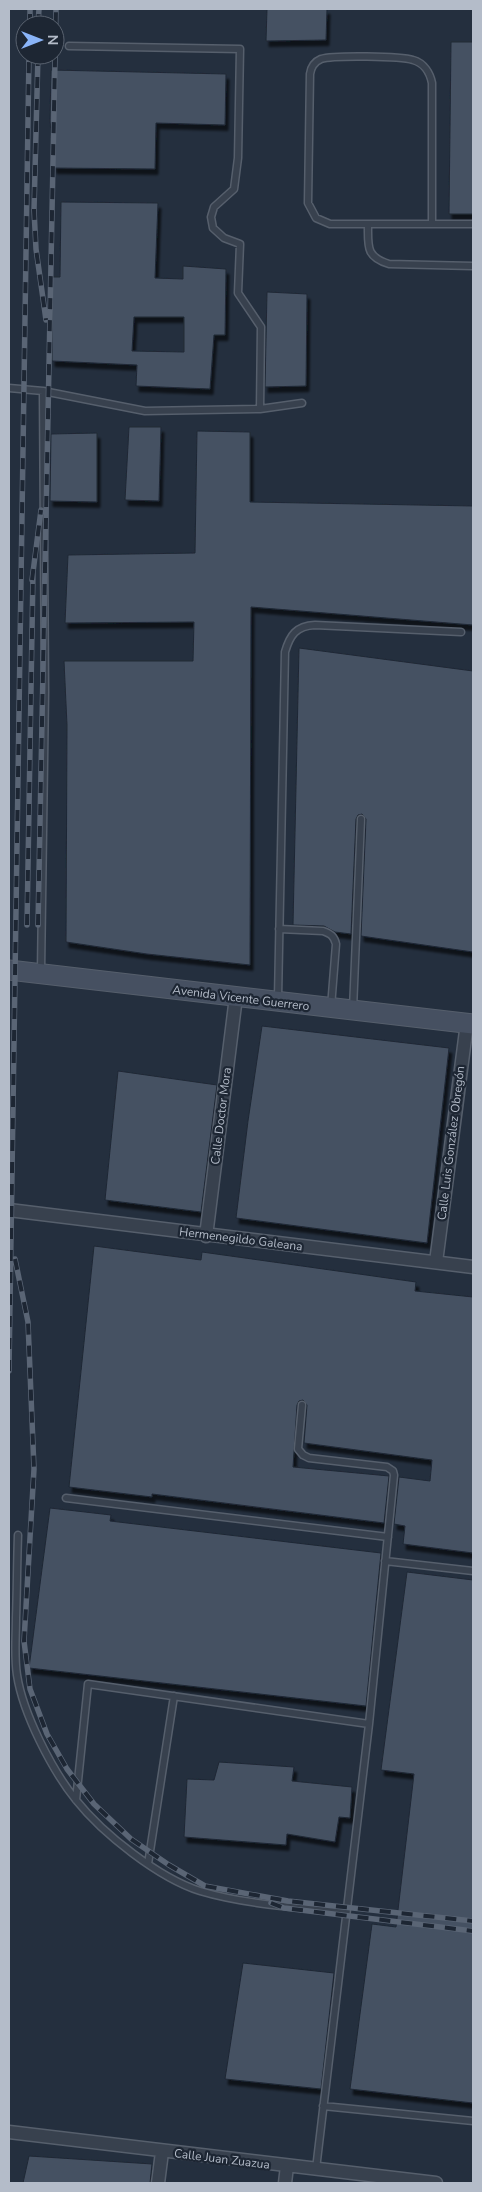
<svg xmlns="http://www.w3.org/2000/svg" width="482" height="2192" font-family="'Nunito Sans',sans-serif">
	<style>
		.building { fill: #455162; stroke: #1f2835; fill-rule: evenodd; filter: url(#shadow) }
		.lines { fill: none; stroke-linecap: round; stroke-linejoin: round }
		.service-casing { stroke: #565f6c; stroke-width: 9 }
		.minor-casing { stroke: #565f6c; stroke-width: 15 }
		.secondary-casing { stroke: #565f6c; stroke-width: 21 }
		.service { stroke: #38414e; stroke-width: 6 }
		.minor { stroke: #38414e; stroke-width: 12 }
		.secondary { stroke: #465061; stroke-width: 19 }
		.rail-casing { stroke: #5a6575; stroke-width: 5.5 }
		.rail { stroke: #1d2633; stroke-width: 4; stroke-dasharray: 11; stroke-linecap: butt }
		.labels { text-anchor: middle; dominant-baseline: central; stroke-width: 4.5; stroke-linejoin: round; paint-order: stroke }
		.street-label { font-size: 12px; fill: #b4bcc9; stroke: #1d2633 }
	</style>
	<defs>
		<filter id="shadow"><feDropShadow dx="3" dy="5.5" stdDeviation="1" flood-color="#0009"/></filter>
	</defs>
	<rect width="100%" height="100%" fill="#242f3e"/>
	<path class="building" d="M267,9H327L326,40L266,41Z
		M451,42H473V214H449Z
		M51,70L226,74L225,125L156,123L155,169L54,168L50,121Z
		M61,202L158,203L155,278L183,279V266L226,269L225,335H214L210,389L136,386L137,365L52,361V277H60ZM134,317H184V352L132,351Z
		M267,292L307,294L306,386L265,387Z
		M129,427H161L159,501L125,500Z
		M197,431L250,432V502L473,506V625L251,607L250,965L147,954L66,942L67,725L64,661H193L194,622L65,623L68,555L195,553Z
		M97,433V502L50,501L51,434Z
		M299,648L473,671V952L361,936L366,819L362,814L358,815L356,819L351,934L335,932L324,926L293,925Z
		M262,1026L449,1048L427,1243L236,1218L248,1121Z
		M118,1071L217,1085L201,1212L105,1200Z
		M94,1246L201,1260L202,1252L416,1282L415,1291L473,1297V1553L403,1544L405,1526L394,1524L399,1477L430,1481L432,1460L304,1443L307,1405L303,1400L299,1401L297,1405L293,1467L389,1476L384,1523L152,1494V1497L69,1487Z
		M50,1508L111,1515L110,1521L381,1553L366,1706L29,1668Z
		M407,1572L473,1580V2103L350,2089L372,1924L396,1927L414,1774L381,1770Z
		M219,1762L294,1767L292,1781L352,1787L350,1818L339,1817L335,1842L287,1834L286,1845L184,1837L187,1779L214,1780Z
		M243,1963L334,1973L321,2089L225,2079Z
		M29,2156L152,2164L150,2183H23Z"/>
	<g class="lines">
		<defs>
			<path id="service" d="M69,46L240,49L238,158L234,189L214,207L211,217L213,228L224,238L240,244L238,293L261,327L260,409
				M432,224V83C430,73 424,63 413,60C401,56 333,55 321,59C314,62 311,67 310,74L308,203L316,218L330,224H473
				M368,225C368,247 366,257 389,264L473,266
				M9,388L43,391L45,692L41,971
				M43,391L145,411L260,409L302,403
				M279,929L323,931C331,934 334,936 336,944L331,1007
				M278,998L285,652C290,635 296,626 315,625L461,632
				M353,1009L361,819
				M302,1405L298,1449L303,1455L309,1458L387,1467L393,1471L394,1475L369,1724L316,2169
				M66,1498L388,1537
				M18,1535C17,1563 17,1590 16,1618C16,1637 14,1656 17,1675C23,1714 52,1770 76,1800C103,1834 159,1878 200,1891C247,1905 297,1907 346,1912
				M385,1561L473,1571
				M76,1800L88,1684L369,1724
				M148,1864L174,1696
				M323,2106L473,2121"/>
			<path id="minor" d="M9,1210L473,1267
				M206,1236L236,997
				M436,1262L467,1023
				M9,2132L436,2183
				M158,2183L162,2152
				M285,2183L287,2166"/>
			<path id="secondary" d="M9,970L473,1024"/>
		</defs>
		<use href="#service" class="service-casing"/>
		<use href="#minor" class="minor-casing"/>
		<use href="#secondary" class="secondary-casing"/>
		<use href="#service" class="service"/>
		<use href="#minor" class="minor"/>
		<use href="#secondary" class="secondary"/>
		<defs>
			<path id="rail" d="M30,25V9
				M38,25L39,9
				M38,55L34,210L36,249L46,320
				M32,580L41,510
				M27,925L33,573
				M38,925L56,9
				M15,1259L28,1322L34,1469L24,1641L30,1689L47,1734L67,1769L94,1804L131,1839L169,1865L205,1886L288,1901L473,1921
				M9,1371L29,55
				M271,1903L284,1908L473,1931"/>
		</defs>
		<use href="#rail" class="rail-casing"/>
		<use href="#rail" class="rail"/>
	</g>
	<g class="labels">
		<g class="street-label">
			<text transform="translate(241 998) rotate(7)">Avenida Vicente Guerrero</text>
			<text transform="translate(221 1116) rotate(-83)">Calle Doctor Mora</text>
			<text transform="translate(451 1143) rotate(-83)">Calle Luis González Obregón</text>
			<text transform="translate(241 1239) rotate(7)">Hermenegildo Galeana</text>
			<text transform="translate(222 2159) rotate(7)">Calle Juan Zuazua</text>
		</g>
	</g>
	<rect width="482" height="2192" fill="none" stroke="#b4bcc9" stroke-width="20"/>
	<g transform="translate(40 40) rotate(90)"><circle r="24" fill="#1d2633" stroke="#59626f"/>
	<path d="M0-4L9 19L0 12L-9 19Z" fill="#8ab4f8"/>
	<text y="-8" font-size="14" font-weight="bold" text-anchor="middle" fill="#b4bcc9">N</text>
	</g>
</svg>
